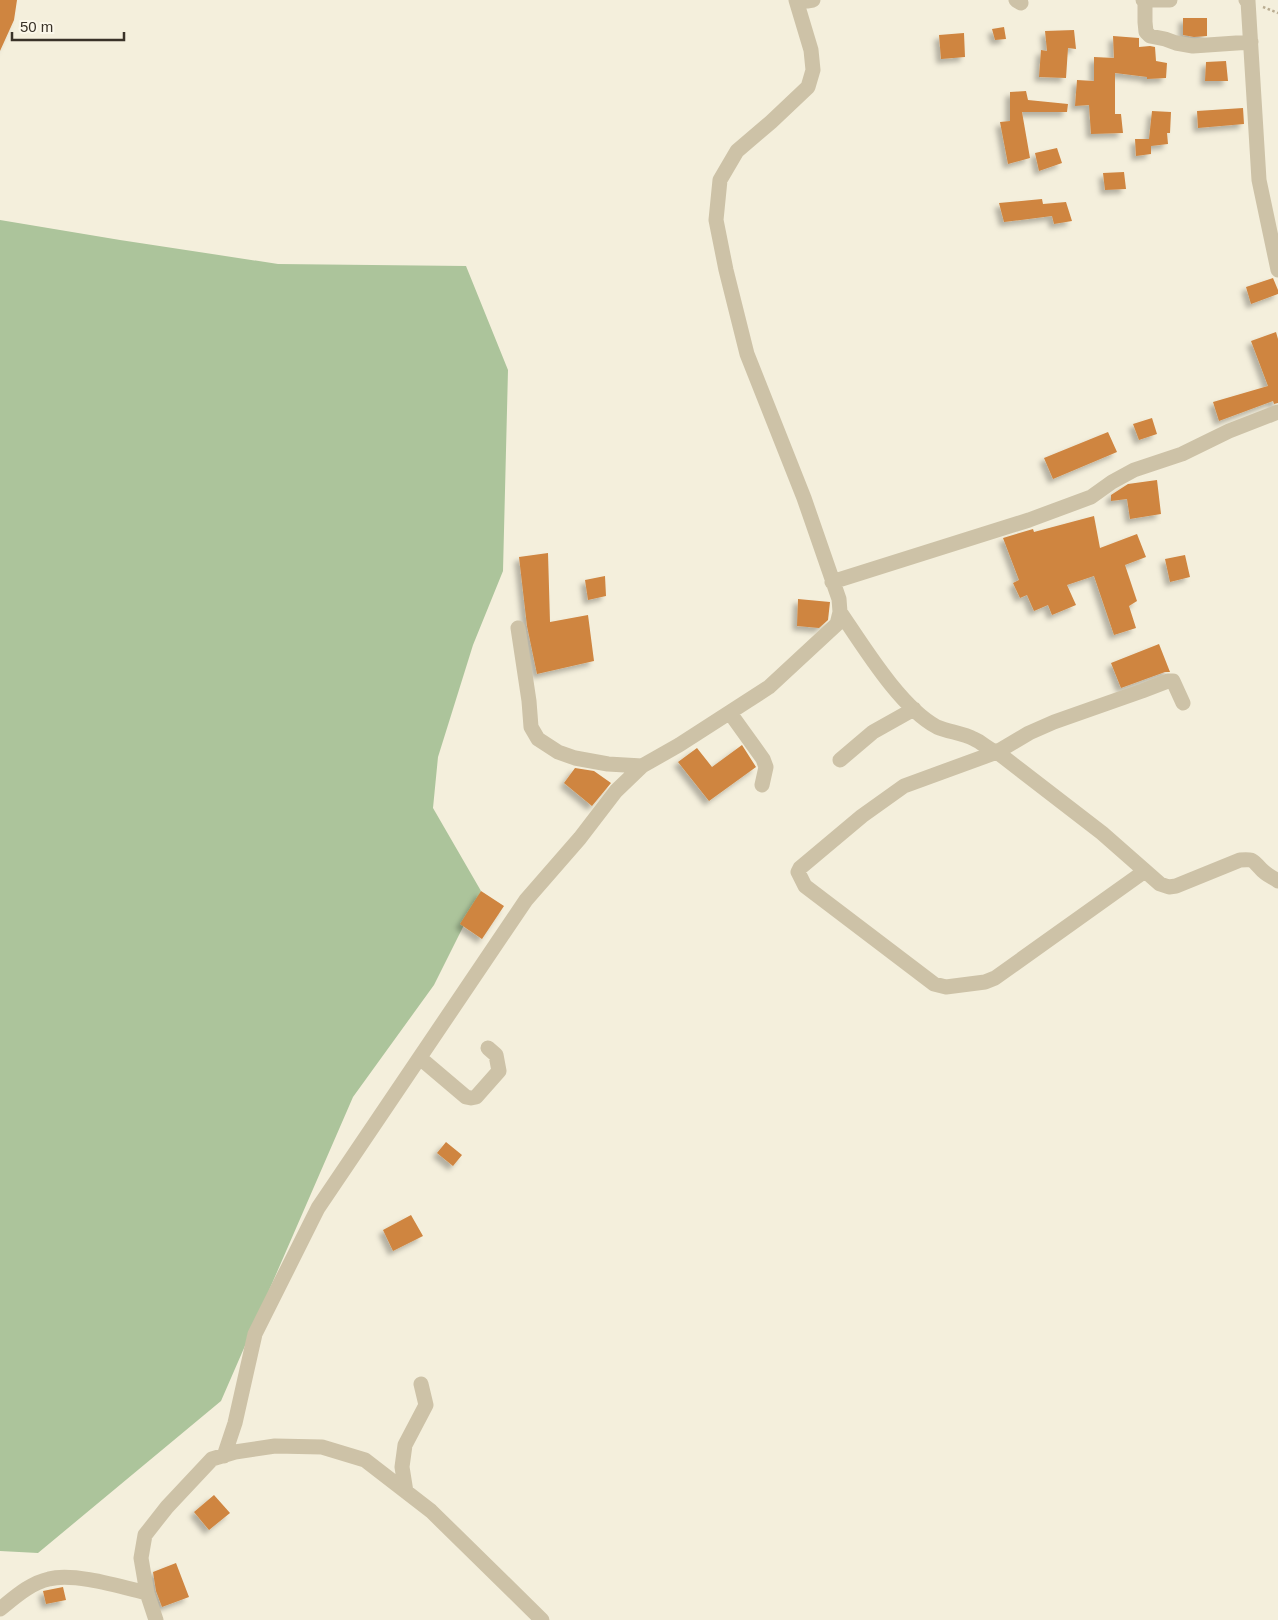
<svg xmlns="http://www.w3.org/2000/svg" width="1278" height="1620" font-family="Arial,sans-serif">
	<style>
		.green { fill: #acc49b }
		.building { fill: #cf8540; filter: url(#shadow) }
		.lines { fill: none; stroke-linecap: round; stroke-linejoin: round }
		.path { stroke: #b9ac91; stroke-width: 2.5; stroke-dasharray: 2.5 2.5; stroke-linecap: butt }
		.minor { stroke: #cdc2a7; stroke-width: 15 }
	</style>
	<defs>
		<filter id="shadow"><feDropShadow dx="-4.5" dy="4.5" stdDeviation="2.5" flood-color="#0004"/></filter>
	</defs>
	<rect width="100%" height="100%" fill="#f4efdc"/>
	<path class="green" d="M0,220L120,240L278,264L466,266L508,370L503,571L473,645L438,757L433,808L481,891L434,985L353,1097L221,1401L38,1553L0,1551Z"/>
	<path class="building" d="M0,0H17L14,20L0,51Z
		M1183,18H1207V36L1194,37L1183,35Z
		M1004,27L1006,39L995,40L992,29Z
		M1074,30L1076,49L1068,48L1066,78L1039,77L1041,50L1047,51L1045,31Z
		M964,33L965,57L941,59L939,35Z
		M1113,36L1139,38V47L1150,46L1155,47L1156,61L1167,63L1166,78L1147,79V77L1115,73V114H1121L1123,133L1091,134L1089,105L1075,106L1077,80L1094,81V57L1114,58Z
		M1226,61L1228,81H1205L1206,62Z
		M1026,91L1028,100L1068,104L1067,112H1022L1030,158L1008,164L1000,122L1010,121V92Z
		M1243,108L1244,124L1198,128L1197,111Z
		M1152,111L1171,112L1170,133H1167L1168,144L1151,146V154L1136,156L1135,139H1149Z
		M1057,148L1062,163L1039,171L1035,153Z
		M1124,172L1126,189L1105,190L1103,173Z
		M1042,199L1043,204L1066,202L1072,221L1054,224L1052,216L1004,222L999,203Z
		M1273,278L1278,290V294L1251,304L1246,287Z
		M1276,332L1278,339V403L1274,404L1273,401L1219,421L1213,402L1268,386L1251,341Z
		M1152,418L1157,434L1139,440L1133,424Z
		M1108,432L1117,452L1053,479L1044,458Z
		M1157,480L1161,514L1130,519L1127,499L1111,501V495L1128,484Z
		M1094,516L1100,548L1137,534L1146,557L1125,565L1137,601L1129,606L1136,628L1114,635L1094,576L1067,585L1076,605L1052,615L1048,605L1034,611L1027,595L1020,598L1013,583L1019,580L1003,538L1033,529L1034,532Z
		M548,553L550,622L588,615L594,661L537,674L527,626L519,557Z
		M1185,555L1190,577L1170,582L1165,559Z
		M605,576L606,596L588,600L585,580Z
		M798,599L830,602L828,620L819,628L797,626Z
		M1159,644L1170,672H1165L1121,688L1111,663Z
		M742,745L756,767L709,801L678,762L697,748L712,767Z
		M575,768L594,771L611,783L592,806L564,783Z
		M481,891L504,906L482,939L460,924Z
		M446,1142L462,1155L453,1166L437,1153Z
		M411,1215L423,1236L393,1251L383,1230Z
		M214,1495L230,1513L209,1530L194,1512Z
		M176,1563L189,1597L162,1607L156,1591L153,1572Z
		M63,1587L66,1600L46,1604L43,1591Z"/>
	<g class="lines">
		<path class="path" d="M1263,7L1278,13"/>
		<path class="minor" d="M797,0L807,1L813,0
			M1016,0L1021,3
			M1143,0H1170
			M1145,0V22L1146,32L1150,36L1165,39L1176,43L1193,46L1251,42
			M1246,0L1248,1L1259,180L1278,270
			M832,582L1029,520L1091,497L1112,482L1134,470L1182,454L1229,431L1278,412
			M840,612C864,647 900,707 937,727C949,732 963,733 974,739C984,743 986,749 997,752L1102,833L1160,884L1169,887L1176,886L1240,860C1254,859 1252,860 1261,869C1265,874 1272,877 1278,881
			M518,628L529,701L531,727L538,739L558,752L575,758L608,764L642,766
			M730,713L763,759L766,767L762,785
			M840,760L873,732L914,709
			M1145,871L995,978L985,982L946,987L934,984L805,886L798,872L800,868L862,816L904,786L997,752L1029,733L1054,722L1142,691L1168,681H1173L1183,703
			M420,1058L466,1097L471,1098L476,1097L499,1071L496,1055L488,1048
			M224,1456L235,1423L255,1334L318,1208L526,900L580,838L616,791L642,766L679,745L769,687L837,624L840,612L839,599L804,498L747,354L726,270L716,220L720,180L737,151L771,122L808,87L813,70L811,50L796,0
			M406,1492L402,1467L405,1445L426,1405L421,1384
			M0,1609C14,1598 30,1583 49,1579C73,1572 122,1587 147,1593
			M156,1620L147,1593L141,1558L145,1535L167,1507L212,1459L235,1452L275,1446L322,1447L365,1460L431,1511L542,1620"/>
	</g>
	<path d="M12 32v8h112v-8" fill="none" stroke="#393228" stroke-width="2.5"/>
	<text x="20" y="32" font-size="15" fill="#393228" stroke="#fbf7e9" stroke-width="4" paint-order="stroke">50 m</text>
</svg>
